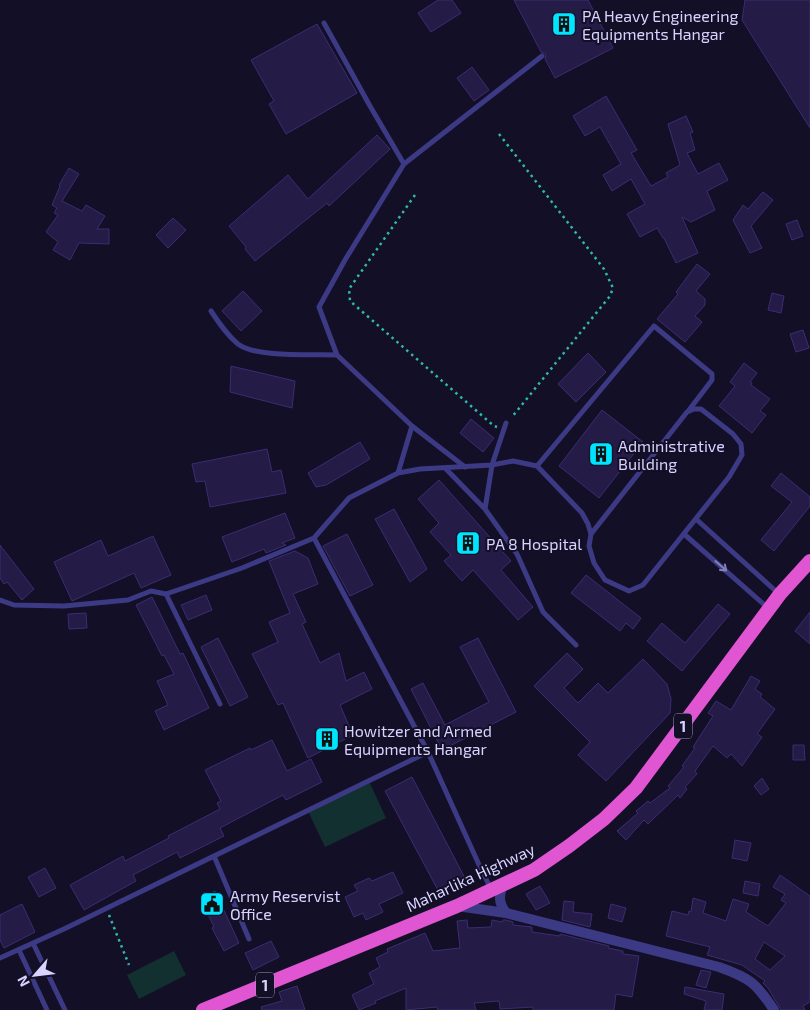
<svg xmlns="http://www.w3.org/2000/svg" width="810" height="1010" font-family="'Exo 2',sans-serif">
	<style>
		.green { fill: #12302f }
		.building { fill: #241b47; stroke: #3b2d73; fill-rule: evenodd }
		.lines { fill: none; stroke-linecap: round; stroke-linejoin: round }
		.path { stroke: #2fb8b0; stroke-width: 2.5; stroke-dasharray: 2.5 4; stroke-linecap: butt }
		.service { stroke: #3d3a85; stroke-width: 5 }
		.minor { stroke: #3d3a85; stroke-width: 10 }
		.trunk { stroke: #e055d1; stroke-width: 14 }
		.oneway { stroke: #837fbc }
		.labels { text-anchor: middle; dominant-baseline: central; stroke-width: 4; stroke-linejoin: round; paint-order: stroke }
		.shield { fill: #130f26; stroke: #9e99be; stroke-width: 1 }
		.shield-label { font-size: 15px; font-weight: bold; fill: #d9d4ff }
		.poi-label { font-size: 16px; fill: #d9d4ff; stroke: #130f26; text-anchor: start }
		.street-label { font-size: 16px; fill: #d9d4ff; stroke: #130f26 }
	</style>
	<rect width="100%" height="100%" fill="#130f26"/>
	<path class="green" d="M369,781L386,818L325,847L307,809Z
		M174,951L186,975L139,999L127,975Z"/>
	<path class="building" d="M438,0H452L461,13L431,32L418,13Z
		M514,0H588L613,48L555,78L545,59L546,54L541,52Z
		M745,0H810V128L742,20Z
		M317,24L357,93L286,134L269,104L274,101L251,60Z
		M472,67L489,90L474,101L457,78Z
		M606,96L637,150L631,153L651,186L668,177L666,173L680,165L668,124L686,116L693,132L690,133L695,150L687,153L698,174L719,163L728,180L707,191L715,210L691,222L682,217L698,253L676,263L664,238H663L657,228L640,237L627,214L645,204L631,179L612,191L603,175L621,164L600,127L585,136L573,116Z
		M377,135L390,149L329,206L327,203L255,261L245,249L246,247L229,226L288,175L308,199Z
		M69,168L79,174L62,201L82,211L86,205L105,216L97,229H109V244L79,243L70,260L53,250L58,242L46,232L58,215L54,213L57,208L52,205L60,186L59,185Z
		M763,192L773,200L751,226L762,248L750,253L733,220L743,205L748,209Z
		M173,218L186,230L168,248L156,235Z
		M797,220L803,236L792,240L786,224Z
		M697,264L710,274L696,291L705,299V305L695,316L702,322L685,342L657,319L678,294L676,292Z
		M243,291L262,311L241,331L222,311Z
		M772,293L784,296L781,313L768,310Z
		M803,330L809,348L796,352L790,334Z
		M588,353L606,372L576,402L558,384Z
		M744,363L757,373L750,382L752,383L751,385L770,399L760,411L766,415L752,433L719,406L735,386L730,382Z
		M231,366L295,381L292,408L230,392Z
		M602,410L643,442L599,498L559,466Z
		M471,419L494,438L483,452L460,433Z
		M360,442L370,459L326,485L316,487L308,473Z
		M267,449L272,472L281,470L286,493L210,507L205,481L196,482L192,464Z
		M781,473L810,497V506L774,551L761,540L792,502L771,486Z
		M439,480L511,561L501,570L533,607L518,620L473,570L462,581L444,561L451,555L430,532L439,523L418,499Z
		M394,509L427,569L410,582L375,519Z
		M285,513L295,538L282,543L286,545L266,553L264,549L232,562L222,537Z
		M347,534L373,585L350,596L323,546Z
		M153,536L171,575L141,588L134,573L72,601L54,562L101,540L108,556Z
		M0,545L34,589L22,600L7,582L4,584L0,578Z
		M295,551L308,558L318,584L293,594L306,622L302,624L320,663L339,653L346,681L364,672L372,689L340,705L353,735L308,758L283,703L278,705L252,654L278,642L269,622L290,613L269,561Z
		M586,575L641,618L633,629L626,623L620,631L571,593Z
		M206,595L212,610L188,620L181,605Z
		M152,597L180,654L183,653L209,708L164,730L155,711L168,705L157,681L174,674L164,655L162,656L136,605Z
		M718,604L730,614L682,671L647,641L662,623L685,643Z
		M810,612V644L795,631Z
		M86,613L87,628L69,629L68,614Z
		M218,638L248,697L230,706L201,647Z
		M478,638L516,712L442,750L411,689L423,683L445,725L489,702L460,647Z
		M567,653L583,669L564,688L578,703L598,683L608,693L643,659L667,684L671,699L670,713L606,781L578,755L590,742L534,686Z
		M751,676L760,681L755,689L762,694L760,697L775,709L757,734L762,737L742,766L731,754L727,758L713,746L695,771L697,774L685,787L687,789L680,798L678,795L648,824L644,820L626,840L617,831L638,813L636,811L648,801L650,803L670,788L668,786L684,767L682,766L695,748L693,747L713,716L708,713L716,701L731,710Z
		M272,740L287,771L311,759L322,782L286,800L283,795L220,828L224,836L180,858L177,852L133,875L136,881L84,910L70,885L123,856L125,861L169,838L168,836L220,809L217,803L221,801L205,770L250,748L251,750Z
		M793,745H804L805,760H793Z
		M412,777L466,880L440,894L385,791Z
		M762,778L769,789L761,795L754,786Z
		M735,840L751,843L747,861L732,858Z
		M45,868L56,888L39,897L28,877Z
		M393,872L403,893L379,904L383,912L366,920L363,913L354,917L345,897L358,891L354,885L369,878L372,881Z
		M780,875L810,896V1002L803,1006L805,1010H781L768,988L763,983L765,981L742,965L707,955L710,947L666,936L672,911L688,915L689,911L691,912L693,898L706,902L703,913L726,921L733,899L749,904L746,912L768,926L786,903L781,900L785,894L773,887ZM764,942L785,956L770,970L755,959Z
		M745,881L760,884L758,896L743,893Z
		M540,886L550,903L536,910L526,894Z
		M215,891L239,943L224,951L212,928L214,927L201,899Z
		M564,901L574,902L573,912L592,914L590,927L562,920Z
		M22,904L35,932L4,948L0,940V915Z
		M611,904L626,908L622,922L608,918Z
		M467,920L468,928L491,927L492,920L502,922L503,920H506L513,922V925L532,927V932L560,936V934L609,946L608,948L623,951V954L639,956L632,997L616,994L614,1010H533V1007L500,1009L499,1001L474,1003L476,1010H438L437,1007L406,1010V988L375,1001L376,1003L359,1010L352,995L374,984L369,973L380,967L376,958L388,952L387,949L425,933L433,951L460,948L457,921Z
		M271,941L279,957L253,970L245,953Z
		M701,970L711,972L706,988L696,985Z
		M297,986L305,1010H262L261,1007L282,1001L279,992Z
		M685,987L724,994L722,1010H704L706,1001L684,994Z"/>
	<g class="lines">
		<path class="path" d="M499,134L604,269L613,288L610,296L512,417
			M415,195L349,289L350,301L494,426L497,427
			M109,915L129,965"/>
		<path class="service" d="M324,23L370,106L404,164
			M211,311C219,323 227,335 238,344C256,358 313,354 337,355
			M537,466L654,326L712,374V380L689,410
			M465,467L412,426L337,355L319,307L345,260L404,164L542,56
			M446,469L485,509L517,554L543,612L576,645
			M398,473L412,426
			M485,509L492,465L506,423
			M696,519L779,594
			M684,534L768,608
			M314,538L428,752L480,867L491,889
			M166,594L220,704
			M0,600L14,605L64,606L128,600L151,591L166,594L242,568L314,538L349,498L398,473L420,469L492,465L513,461L537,466L582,513L588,524L591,534L589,546L594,563L605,580L629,591L643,585L729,477L742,455L741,444L733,434L701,409H694L687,412L591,534
			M214,856L249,939
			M33,943L65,1010
			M19,950L47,1010
			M0,958L64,929L428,752"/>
		<path class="minor" d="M503,884C499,896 498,902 506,913
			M457,906L506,913L719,967C750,978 756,983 774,1010"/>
		<path class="trunk" d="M203,1010L457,906L534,870L569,846L604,819L636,788L780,594L810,561"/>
	</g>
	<defs><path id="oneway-shaft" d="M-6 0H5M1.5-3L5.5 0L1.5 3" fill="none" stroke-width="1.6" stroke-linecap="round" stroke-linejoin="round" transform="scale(1.25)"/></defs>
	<use class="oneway" href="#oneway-shaft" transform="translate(721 566) rotate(41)"/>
	<defs>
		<symbol id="building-square" viewBox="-11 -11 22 22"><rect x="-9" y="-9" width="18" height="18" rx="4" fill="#00e5ff" stroke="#130f26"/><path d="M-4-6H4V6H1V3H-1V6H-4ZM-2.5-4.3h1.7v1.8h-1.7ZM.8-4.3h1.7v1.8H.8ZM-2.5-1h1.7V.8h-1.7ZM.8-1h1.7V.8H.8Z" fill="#111"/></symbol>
		<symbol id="civic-square" viewBox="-11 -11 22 22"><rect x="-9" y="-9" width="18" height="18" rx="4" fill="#00e5ff" stroke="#130f26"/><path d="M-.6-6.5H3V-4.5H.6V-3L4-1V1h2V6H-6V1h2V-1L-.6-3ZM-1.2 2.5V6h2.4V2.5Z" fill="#111"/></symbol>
	</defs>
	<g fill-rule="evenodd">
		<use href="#building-square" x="550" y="10" width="28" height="28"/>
		<use href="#building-square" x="587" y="440" width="28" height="28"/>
		<use href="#building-square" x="454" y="529" width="28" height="28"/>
		<use href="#building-square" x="313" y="725" width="28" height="28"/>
		<use href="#civic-square" x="198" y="890" width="28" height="28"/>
	</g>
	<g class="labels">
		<g class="shield">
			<rect x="674" y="713.5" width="18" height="25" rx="4"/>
			<rect x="256" y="972.5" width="18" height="25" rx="4"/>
		</g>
		<g class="shield-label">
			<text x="683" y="726">1</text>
			<text x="265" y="985">1</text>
		</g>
		<g class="poi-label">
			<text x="582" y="15">PA Heavy Engineering<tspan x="582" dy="18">Equipments Hangar</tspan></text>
			<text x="618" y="445">Administrative<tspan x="618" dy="18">Building</tspan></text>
			<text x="486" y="543">PA 8 Hospital</text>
			<text x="344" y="730">Howitzer and Armed<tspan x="344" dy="18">Equipments Hangar</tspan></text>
			<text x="230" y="895">Army Reservist<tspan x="230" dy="18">Office</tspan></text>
		</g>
		<g class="street-label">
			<text transform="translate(470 877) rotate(-25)">Maharlika Highway</text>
		</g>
	</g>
	<g transform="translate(35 975) rotate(242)" stroke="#130f26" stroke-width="4" paint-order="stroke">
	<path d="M0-4L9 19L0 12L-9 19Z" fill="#d9d4ff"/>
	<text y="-8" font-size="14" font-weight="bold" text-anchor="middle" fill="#d9d4ff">N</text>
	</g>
</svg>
